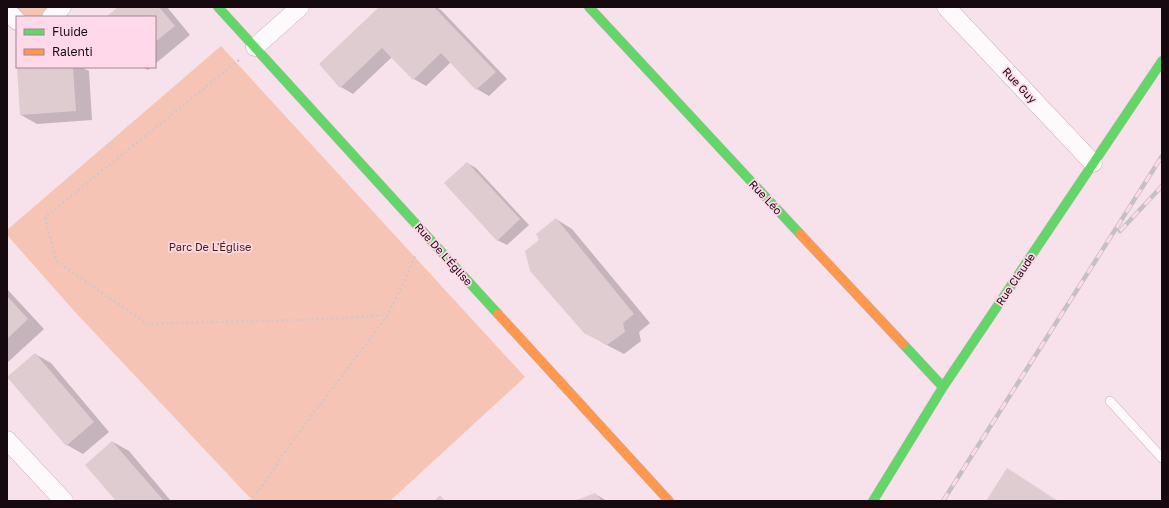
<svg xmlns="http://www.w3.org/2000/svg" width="1169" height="508" font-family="'Golos Text',sans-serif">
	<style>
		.green { fill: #f6c4b4 }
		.shadow { fill: #0003 }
		.building { fill: #deccd0 }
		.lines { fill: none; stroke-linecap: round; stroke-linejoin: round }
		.lane-casing { stroke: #bfb0b6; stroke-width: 10 }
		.street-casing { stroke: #bfb0b6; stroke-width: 19 }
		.fast-casing { stroke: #bfb0b6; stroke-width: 10 }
		.slow-casing { stroke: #bfb0b6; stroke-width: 10 }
		.path { stroke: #cfc8cb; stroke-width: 2.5; stroke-dasharray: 2 3; stroke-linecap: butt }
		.lane { stroke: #fefafc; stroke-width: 9 }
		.street { stroke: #fefafc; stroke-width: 18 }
		.fast { stroke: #63d668; stroke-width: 9 }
		.slow { stroke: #ff974d; stroke-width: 9 }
		.rail-casing { stroke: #c5c0c2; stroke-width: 4.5 }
		.rail { stroke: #ffd9e9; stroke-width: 3; stroke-dasharray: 9; stroke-linecap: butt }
		.labels { text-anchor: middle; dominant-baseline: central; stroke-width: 3.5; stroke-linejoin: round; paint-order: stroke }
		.street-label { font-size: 11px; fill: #160a10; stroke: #ffd9e9 }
		.park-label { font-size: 11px; fill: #47230f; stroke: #ffd9e9 }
	</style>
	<rect width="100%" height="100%" fill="#f7e1ea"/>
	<path class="green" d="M7,7H62L51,17H17Z
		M221,46L525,377L390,501H253L76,313L7,235V230Z"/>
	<path class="shadow" d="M120,7H167L190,35L155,64V17H108Z
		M381,7H436L441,10L507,79L489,96L477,89L451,62L426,86L414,79L392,57L353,94L341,87Z
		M18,67H81L89,71L92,120L37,124L21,115Z
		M143,67H151L148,70Z
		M467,163L476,168L529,225L507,245L497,240Z
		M556,219L572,229L650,323L639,332L641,341L624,354L601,342L540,240Z
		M7,289L44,329L7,363Z
		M35,354L51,363L109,432L83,454L67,445Z
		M113,442L129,451L171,501H117Z
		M595,494L607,501H577Z"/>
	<path class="building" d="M118,7H159L175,26L155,42V17H106Z
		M379,7H434L496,72L476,90L441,53L413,80L382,48L340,88L319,64Z
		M17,67H73L76,111L20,115Z
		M467,162L520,219L497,241L444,183Z
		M556,218L634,314L623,323L625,332L607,345L584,333L530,271L525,251L539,240L536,234Z
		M7,296L28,319L7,339Z
		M35,353L94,422L66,446L7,377Z
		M112,441L164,501H116L85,465Z
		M1007,468L1058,501H986Z
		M595,493L602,501H574Z
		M440,495L445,501H434Z"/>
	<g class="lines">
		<defs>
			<path id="lane" d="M1110,401L1162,458"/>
			<path id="street" d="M946,7L1093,163
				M7,10L17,21
				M51,17L62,7
				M255,47L300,7
				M7,440L64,501"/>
			<path id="fast" d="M218,7L498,314
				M589,7L800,234
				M903,344L943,387
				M873,501L943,387L1162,61"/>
			<path id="slow" d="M800,234L903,344
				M498,314L669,501"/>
		</defs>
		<use href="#lane" class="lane-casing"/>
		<use href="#street" class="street-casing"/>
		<use href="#fast" class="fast-casing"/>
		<use href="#slow" class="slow-casing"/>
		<path class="path" d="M239,60L45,217L56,261L147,324L330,319L388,315
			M249,501L261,488L296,436L388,315L409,271L416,253"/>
		<use href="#lane" class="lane"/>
		<use href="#street" class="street"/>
		<use href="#fast" class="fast"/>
		<use href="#slow" class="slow"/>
		<defs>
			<path id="rail" d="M1120,231L1162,186
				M943,501L1162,156"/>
		</defs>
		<use href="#rail" class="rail-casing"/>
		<use href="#rail" class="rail"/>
	</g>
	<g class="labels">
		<g class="street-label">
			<text transform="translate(1020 85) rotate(47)">Rue Guy</text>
			<text transform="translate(766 197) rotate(47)">Rue Léo</text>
			<text transform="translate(444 254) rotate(48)">Rue De L'Église</text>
			<text transform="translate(1015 279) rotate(-56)">Rue Claude</text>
		</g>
		<g class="park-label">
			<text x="210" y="246">Parc De L'Église</text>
		</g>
	</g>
	<rect width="1169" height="508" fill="none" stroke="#160a10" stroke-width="16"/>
	<rect x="16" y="16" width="140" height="52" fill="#ffd9e9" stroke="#a28692"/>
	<rect x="24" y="29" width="20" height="6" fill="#63d668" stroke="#a28692"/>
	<text x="52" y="36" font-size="12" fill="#160a10">Fluide</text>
	<rect x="24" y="49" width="20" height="6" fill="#ff974d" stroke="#a28692"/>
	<text x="52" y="56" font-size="12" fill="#160a10">Ralenti</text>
</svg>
